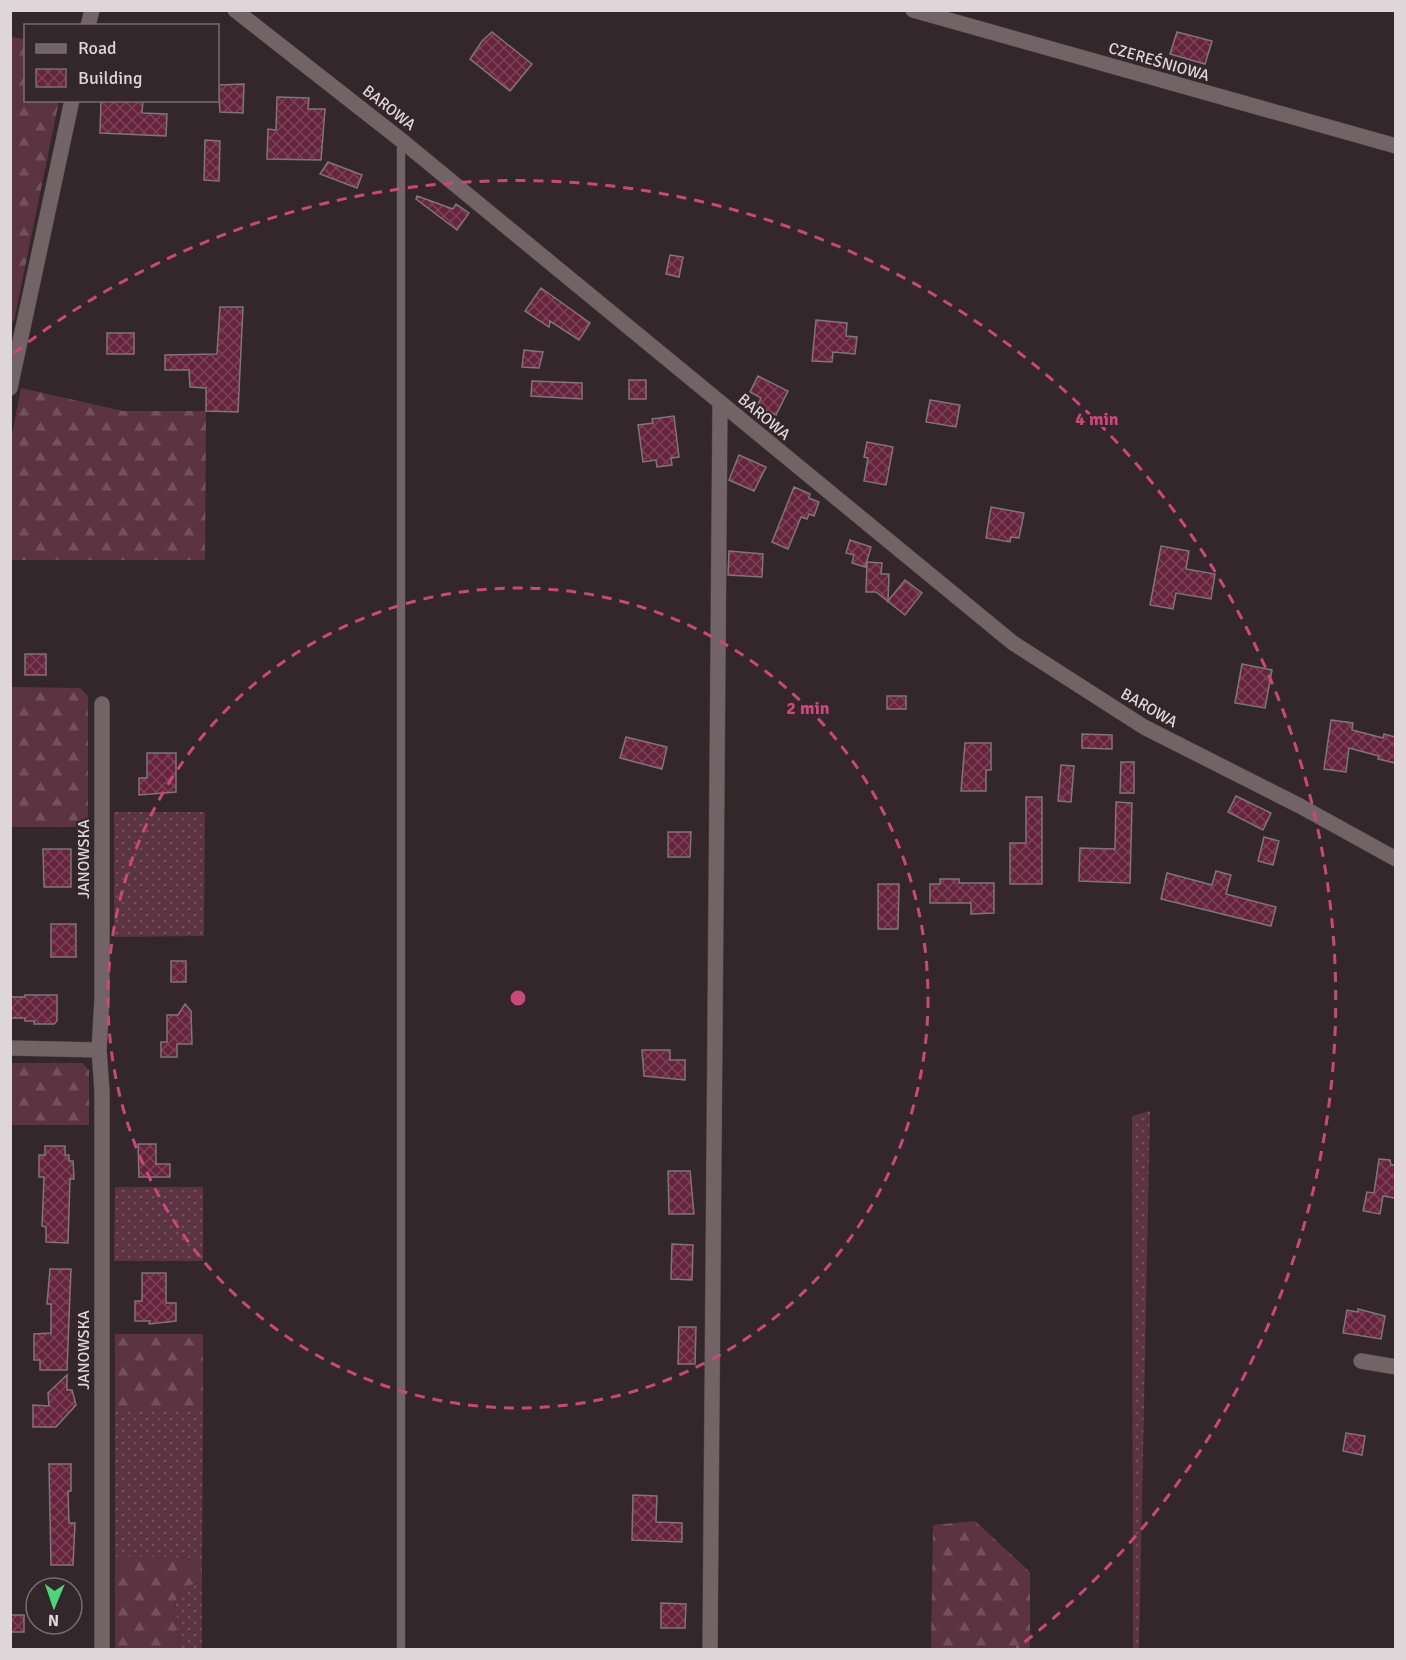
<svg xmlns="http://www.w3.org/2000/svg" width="1406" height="1660" font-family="Signika,sans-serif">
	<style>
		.grass { fill: url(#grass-dots) }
		.forest { fill: url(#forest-firs) }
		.building { fill: url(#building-cross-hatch); stroke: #837377; stroke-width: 1.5 }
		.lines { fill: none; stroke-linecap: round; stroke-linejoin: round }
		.service-casing { stroke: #4e4346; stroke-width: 9 }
		.minor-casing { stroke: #4e4346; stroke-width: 16 }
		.service { stroke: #726367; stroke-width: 8 }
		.minor { stroke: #726367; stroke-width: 15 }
		.ring { fill: none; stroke: #c9487a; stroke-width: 3; stroke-dasharray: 10 8 }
		.labels { text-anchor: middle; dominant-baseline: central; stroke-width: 4.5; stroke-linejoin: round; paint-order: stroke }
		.street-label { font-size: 16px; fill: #dfd6d9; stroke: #34272b }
		.centre { fill: #c9487a; stroke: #34272b; stroke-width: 3 }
		.ring-label { font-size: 18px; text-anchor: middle; font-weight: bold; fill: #c9487a; stroke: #34272b; stroke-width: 4.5; stroke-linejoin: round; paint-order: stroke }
	</style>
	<defs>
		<pattern id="grass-dots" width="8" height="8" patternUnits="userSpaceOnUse" patternTransform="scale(1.5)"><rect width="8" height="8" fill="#5c3441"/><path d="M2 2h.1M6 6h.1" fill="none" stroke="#73515c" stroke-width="1.8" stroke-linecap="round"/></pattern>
		<pattern id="forest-firs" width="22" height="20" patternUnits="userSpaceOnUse" patternTransform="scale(1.5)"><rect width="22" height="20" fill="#5c3441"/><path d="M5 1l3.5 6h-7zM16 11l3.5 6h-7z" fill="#73515c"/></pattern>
		<pattern id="building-cross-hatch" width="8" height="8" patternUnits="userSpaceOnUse" patternTransform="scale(1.5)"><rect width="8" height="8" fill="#66243d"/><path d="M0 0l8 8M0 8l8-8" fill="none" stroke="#7b4358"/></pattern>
	</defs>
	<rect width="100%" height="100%" fill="#34272b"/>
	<path class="grass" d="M114,812H205L204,936L114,937Z
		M1150,1111L1139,1649L1133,1650L1132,1116Z
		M115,1187H203V1261H114Z
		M115,1408H203L202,1558L115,1557Z
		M202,1581V1649H179L175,1601L182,1588Z"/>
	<path class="forest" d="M11,37L25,39L26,100L59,101L14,321H10Z
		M21,388L123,411H206L205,560H11V440Z
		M11,687L80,688L88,696V827H11Z
		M11,1063H82L89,1070V1125H11Z
		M115,1334H203V1408H115Z
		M975,1521L1030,1572V1649H931L933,1525Z
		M115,1557L202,1558V1581L182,1588L175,1601L179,1649H115Z"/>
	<path class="building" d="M492,32L532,64L510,91L470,59L482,41Z
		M1177,32L1212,41L1205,64L1170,54Z
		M244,84L243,113L220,112L218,85Z
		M277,97L309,98L308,109H325L321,160L267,159L268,129L276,130Z
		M101,100H143L142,113L167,114L166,136L100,133Z
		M205,140L220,141L219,181L204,180Z
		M328,162L362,175L357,188L320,174Z
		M417,196L453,209L456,204L469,213L457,230L416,199Z
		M670,255L683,257L679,277L666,274Z
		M541,288L590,323L579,340L550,321L549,327L525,311Z
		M220,307H243L238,412L206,411V388L190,387L189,370H165V355L217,354Z
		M816,320L847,323L846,336L857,337L855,354L833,352L832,362L812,361Z
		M107,333H134V354H107Z
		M524,350L543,352L539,368L522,367Z
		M758,376L788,391L776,415L757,406L761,398L750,392Z
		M629,380H646V399H629Z
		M532,381L582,383V399L531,396Z
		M930,400L960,405L956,427L926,422Z
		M674,416L679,457L671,458L672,465L657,467L656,460L643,462L638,425L653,423L652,419Z
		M867,442L893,447L886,485L864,481L868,458L864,457Z
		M739,455L766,467L754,491L729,480Z
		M794,487L810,494L809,498L819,502L814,516L809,514L807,519L801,517L788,549L772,542Z
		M991,507L1024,513L1019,538L1011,537L1010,542L986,538Z
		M850,540L871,547L865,567L852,563L854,555L846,553Z
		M1161,546L1189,551L1186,569L1215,574L1211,599L1176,593L1173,609L1150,605Z
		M729,551L763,554L762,577L728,575Z
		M867,562L882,563L881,574H889L888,601L905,580L922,593L905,615L876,592H866Z
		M25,654H46V675H25Z
		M1242,664L1272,670L1265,708L1235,703Z
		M887,696H906V709H887Z
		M1331,720L1353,723L1352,730L1383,738L1384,734L1395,737V763L1378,759L1379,756L1349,748L1346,772L1324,769Z
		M1082,734L1112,735V749L1082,748Z
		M626,737L667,747L662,769L620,758Z
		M965,743H991V770H986V791H961Z
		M147,753H176V792L139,795V778H147Z
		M1121,762H1134V793H1120Z
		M1061,765L1074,766L1071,802L1058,801Z
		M1236,796L1271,813L1263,830L1228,812Z
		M1026,797H1042V884H1010V843H1026Z
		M1116,802L1132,803L1130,883L1079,881L1080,848L1115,849Z
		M668,832H691L690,857H668Z
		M1264,837L1279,841L1273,865L1258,861Z
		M43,849H71V887H44Z
		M1216,871L1231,875L1226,894L1276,907L1271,926L1161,899L1167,873L1212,885Z
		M940,879H959V883H994V913L971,914V903H930V884H940Z
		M878,884H899L898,929H878Z
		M51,924H76V957H51Z
		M171,961H186V982H171Z
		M25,995H57V1021L54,1024H34V1021H25V1018H10V997H25Z
		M185,1004L191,1011L192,1044H177V1057H161V1042H167V1015H178Z
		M642,1050H670V1060H685V1080L644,1076Z
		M138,1144H156V1164H170V1177H139Z
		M45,1146H65V1155H69V1161H73L74,1179H70L68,1243L46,1242V1227L42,1226L44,1177H39V1155H45Z
		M1379,1159L1390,1160L1391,1165H1395V1198L1383,1196L1380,1214L1363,1211L1367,1192L1374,1193Z
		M668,1171H690L694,1214H669Z
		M672,1244L693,1245L692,1280L671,1279Z
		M50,1269H71L67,1370H40V1360H34V1334L51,1333V1304H47Z
		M142,1273H166V1303H176V1321L149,1324L150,1321H135V1301H142Z
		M1358,1309L1385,1316L1381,1339L1343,1333L1347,1310L1358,1312Z
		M679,1327H696L695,1364H678Z
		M67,1375V1390H72L76,1405L56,1427H33V1405L49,1406L48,1393Z
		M1346,1433L1365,1436L1362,1455L1343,1451Z
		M49,1464H71V1491H68L69,1523H75L73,1565H51Z
		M633,1495L657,1496L656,1522L682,1523V1542L632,1540Z
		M661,1603L686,1604L685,1628H661Z
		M10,1615H24V1632H10Z"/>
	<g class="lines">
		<defs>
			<path id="service" d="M401,142V1650"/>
			<path id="minor" d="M235,10L401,140L1013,643L1144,727L1300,806L1396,859
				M913,10L1396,146
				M88,26L92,10
				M10,388L72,100
				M102,704V998L99,1050L102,1091V1650
				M10,1048L99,1050
				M1361,1361L1396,1367
				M710,1650L720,405"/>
		</defs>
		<use href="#service" class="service-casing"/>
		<use href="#minor" class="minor-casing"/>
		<use href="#service" class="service"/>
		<use href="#minor" class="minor"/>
	</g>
	<g class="ring">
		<circle cx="518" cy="998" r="410"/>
		<path d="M14 353A819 819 0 1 1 1017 1648"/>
	</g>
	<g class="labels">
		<g class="street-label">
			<text transform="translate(1159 62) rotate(16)">CZEREŚNIOWA</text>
			<text transform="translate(389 108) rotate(38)">BAROWA</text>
			<text transform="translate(764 417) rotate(40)">BAROWA</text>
			<text transform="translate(1149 708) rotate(30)">BAROWA</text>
			<text transform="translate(84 859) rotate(-90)">JANOWSKA</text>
			<text transform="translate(84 1350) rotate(-90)">JANOWSKA</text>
		</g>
	</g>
	<circle cx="518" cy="998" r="9" class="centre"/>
	<g class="ring-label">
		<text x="1097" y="425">4 min</text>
		<text x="808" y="714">2 min</text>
	</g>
	<rect width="1406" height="1660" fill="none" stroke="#dfd6d9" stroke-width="24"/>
	<rect x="24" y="24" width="195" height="78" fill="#34272b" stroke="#786d71" stroke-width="1.5"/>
	<rect x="36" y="44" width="30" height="9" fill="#726367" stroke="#786d71" stroke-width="1.5"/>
	<text x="78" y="54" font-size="18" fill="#dfd6d9">Road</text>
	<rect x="36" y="69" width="30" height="18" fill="url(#building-cross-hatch)" stroke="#786d71" stroke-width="1.5"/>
	<text x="78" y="84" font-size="18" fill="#dfd6d9">Building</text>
	<g transform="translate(54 1606) rotate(182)"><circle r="28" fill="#34272b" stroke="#786d71" stroke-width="1.5"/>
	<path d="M0-4.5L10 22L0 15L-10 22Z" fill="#4dd676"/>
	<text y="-9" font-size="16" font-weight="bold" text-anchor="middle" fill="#dfd6d9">N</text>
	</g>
</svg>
